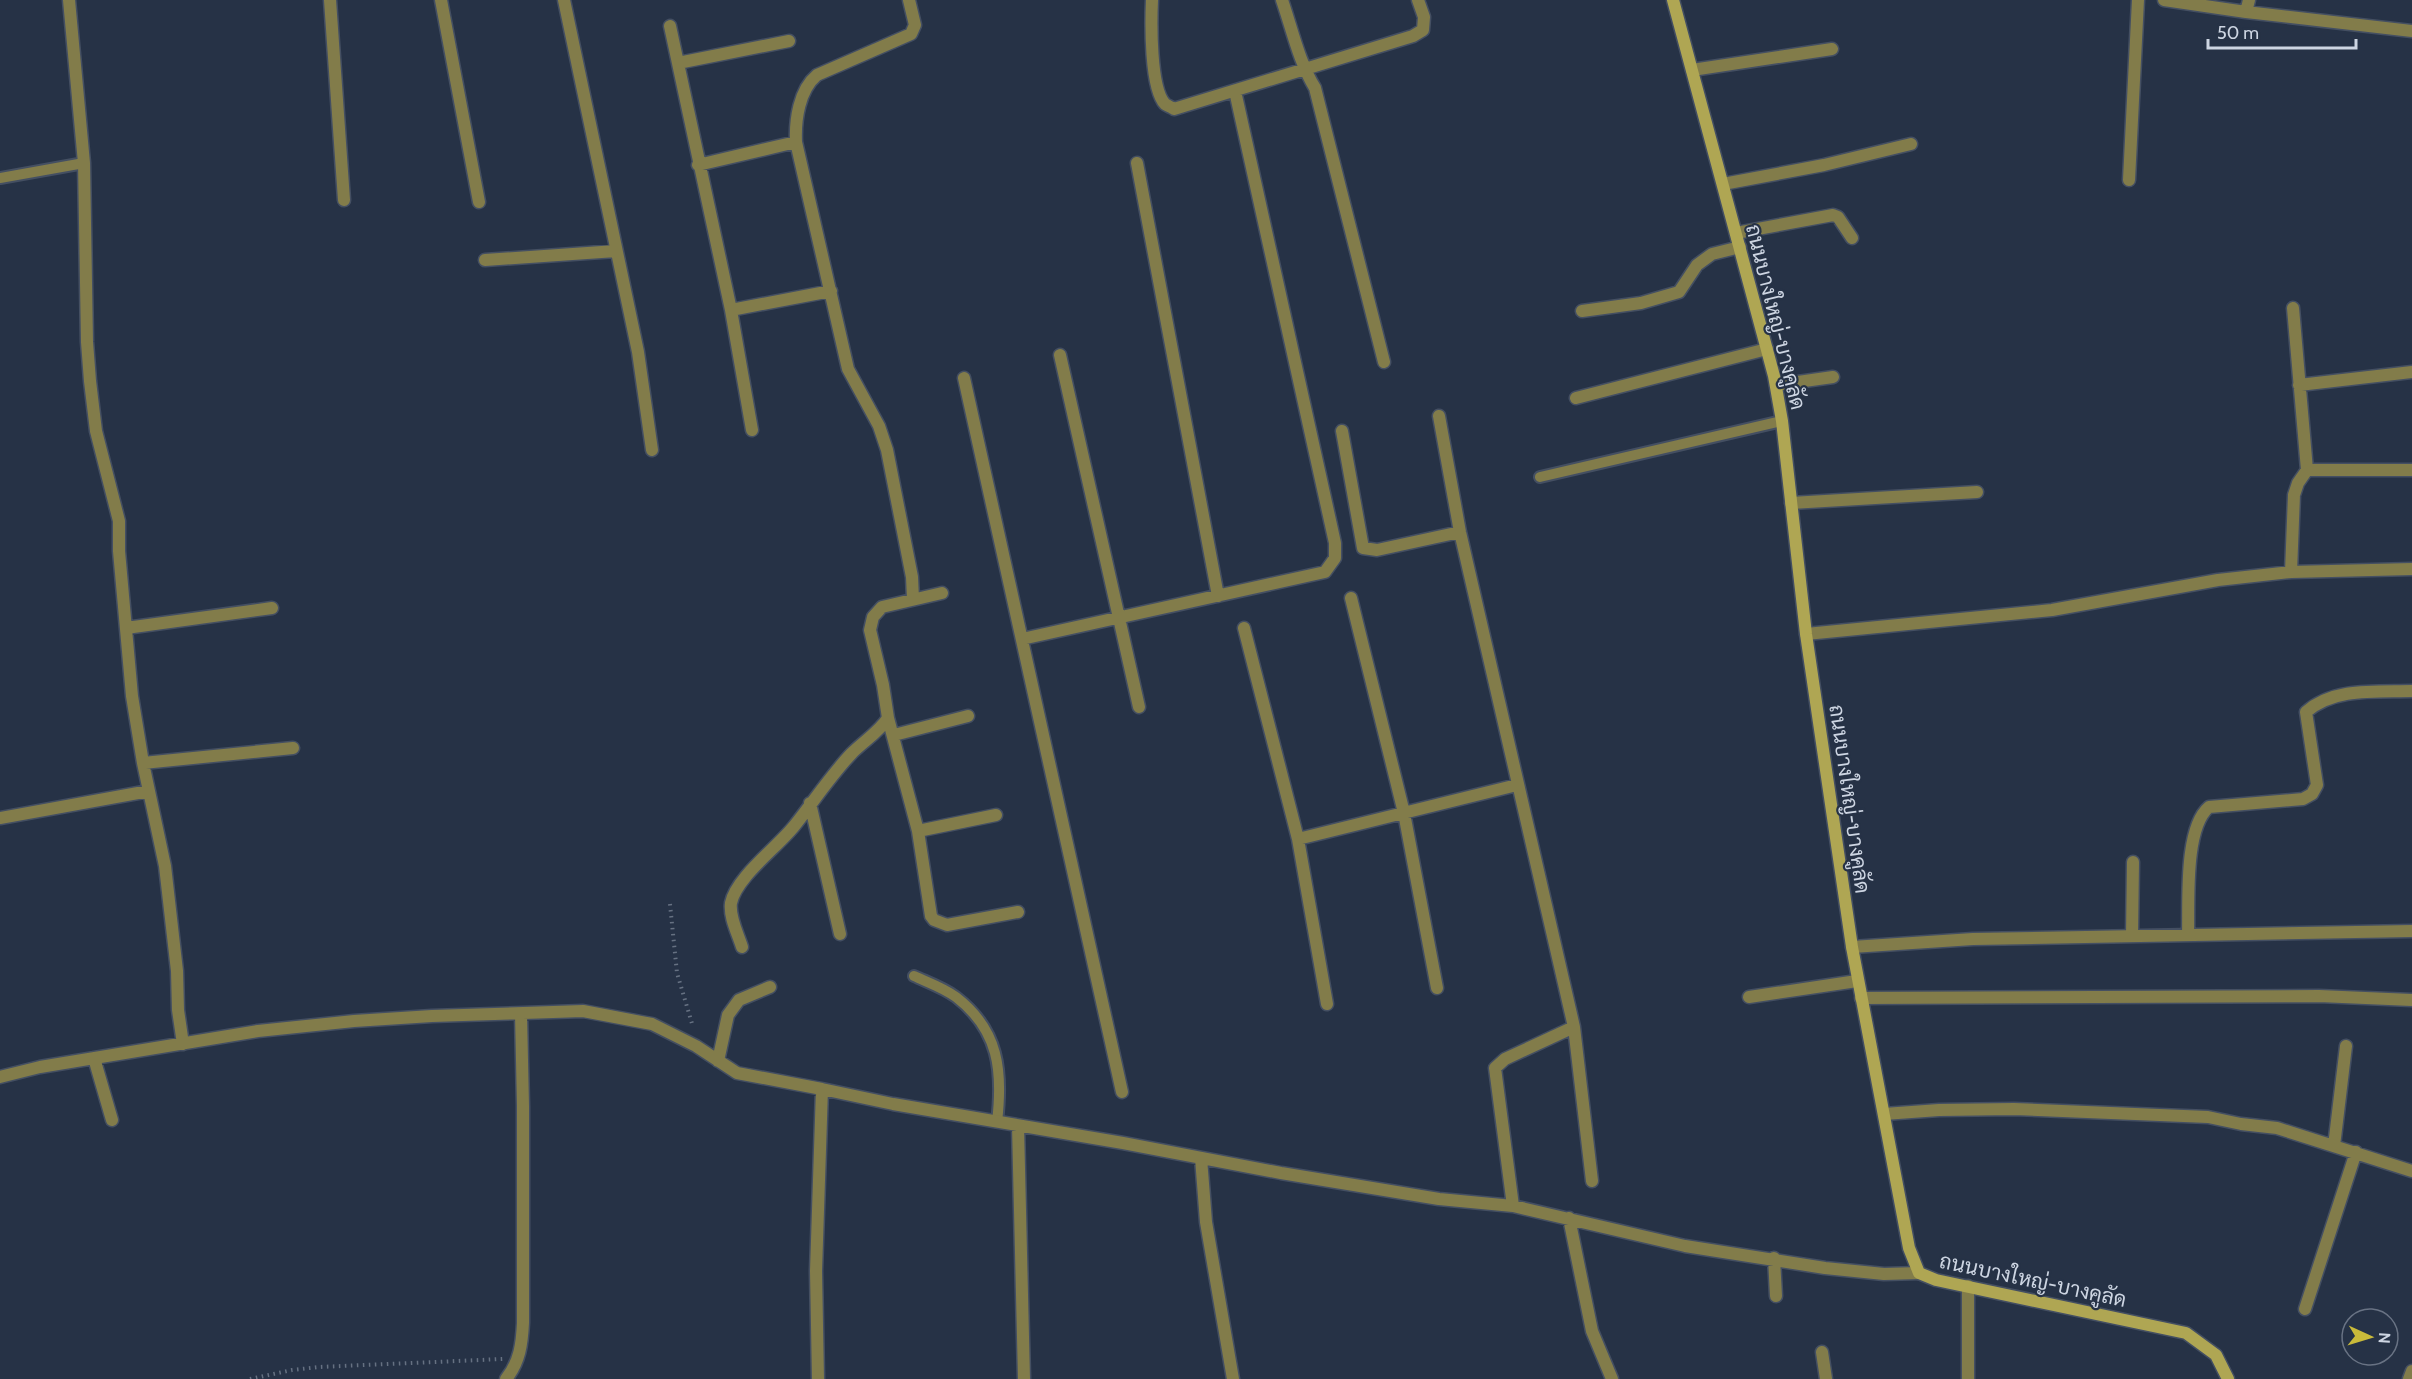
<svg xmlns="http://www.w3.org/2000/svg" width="2412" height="1379" font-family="Cabin,Sarabun,sans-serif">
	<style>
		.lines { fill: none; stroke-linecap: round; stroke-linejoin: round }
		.lane-casing { stroke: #444f62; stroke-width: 14 }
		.street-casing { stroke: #444f62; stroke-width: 15 }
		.secondary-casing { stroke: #444f62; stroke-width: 15 }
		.path { stroke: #667182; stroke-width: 4; stroke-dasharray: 1.5 4.5; stroke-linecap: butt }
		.lane { stroke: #827c4a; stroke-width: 10 }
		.street { stroke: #827c4a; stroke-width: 12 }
		.secondary { stroke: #afa653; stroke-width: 12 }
		.labels { text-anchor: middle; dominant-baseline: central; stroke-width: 4.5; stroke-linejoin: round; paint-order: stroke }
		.street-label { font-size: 21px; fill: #cdd5e2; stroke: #263246 }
	</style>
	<rect width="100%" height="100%" fill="#263246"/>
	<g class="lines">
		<defs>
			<path id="lane" d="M0,178L84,163
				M1540,477L1782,421
				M914,976C927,982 944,988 956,997C999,1030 1003,1071 997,1122"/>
			<path id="street" d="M69,0L84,163L87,342L90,381L96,431L119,521V551L132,696L143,763L165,866L177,971L178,1010L183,1044
				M330,0L344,200
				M441,0L479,202
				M564,0L638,352L652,450
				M909,0L915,25L911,34L817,75C799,90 795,120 796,142L848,369L879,426L887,450L912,577L913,599
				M1152,0C1151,22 1150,88 1165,104C1166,105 1173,108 1174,109L1413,36L1423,30L1424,17L1418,0
				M1282,0C1292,29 1299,62 1315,88L1384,362
				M2164,0L2246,12L2412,31
				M2246,12L2249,0
				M670,26L731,310L752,430
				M678,63L789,41
				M1692,70L1832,49
				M1137,163L1218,596
				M698,165L796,142
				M2129,180L2138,0
				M1723,184L1824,165L1911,144
				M1736,233L1833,215L1838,217L1852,238
				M485,260L616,251
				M731,310L831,291
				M1582,311L1641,303L1679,292L1697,265L1712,254L1740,247
				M1060,355L1139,707
				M964,378L1122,1092
				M1776,385L1833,377
				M2299,385L2412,372
				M1576,398L1767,349
				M1439,416L1460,532L1574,1027L1505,1059L1495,1068L1513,1206
				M1342,431L1363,548L1377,550L1460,532
				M2307,470H2412
				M1791,503L1977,492
				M2291,572L2294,495L2298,483L2307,470L2293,308
				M1351,598L1404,813L1437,988
				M126,628L272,608
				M1244,628L1298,839L1327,1004
				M1806,634L2052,610L2218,580L2291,572L2412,569
				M1022,639L1325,572L1335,558V543L1235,91
				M888,718L918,831L931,916L934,920L947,925L1018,912
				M894,735L968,716
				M143,763L293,748
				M810,803L840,934
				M0,818L149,791
				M918,831L996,815
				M1298,839L1517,785
				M2188,935C2189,902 2184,828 2209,807L2303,799L2312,794L2317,785L2306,712C2334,687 2377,692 2412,691
				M2132,936L2133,862
				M742,947C738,934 729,917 731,903C736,877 779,846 795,825C814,801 831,775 852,753C864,741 879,732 888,718L883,685L870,630L873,617L882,607L942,593
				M1852,947L1973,939L2412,931
				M1749,997L1857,981
				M1861,998L2319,996L2412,1000
				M1574,1027L1592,1181
				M94,1058L112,1120
				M718,1061L728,1015L739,1000L770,987
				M0,1077L40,1067L258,1031L354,1021L432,1016L583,1011L652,1024L696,1046L737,1073L822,1089L893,1104L1123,1143L1281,1173L1439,1199L1513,1206L1685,1246L1825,1268L1884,1274L1919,1273
				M1884,1114L1939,1110L2014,1109L2208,1117L2241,1124L2277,1128L2412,1171
				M1018,1126L1024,1379
				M2334,1146L2346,1046
				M1201,1158L1206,1222L1233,1379
				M1569,1218L1592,1331L1612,1379
				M1774,1258L1776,1296
				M1968,1286V1379
				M2305,1309L2356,1152
				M1822,1352L1826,1379
				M506,1379C520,1362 522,1343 523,1323V1106L521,1014
				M818,1379L816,1271L822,1089
				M2409,1379L2412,1371"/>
			<path id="secondary" d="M1673,0L1774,376L1782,421L1806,634L1852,947L1909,1248L1919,1273L1936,1280L2186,1333L2216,1355L2228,1379"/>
		</defs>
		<use href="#lane" class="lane-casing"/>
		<use href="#street" class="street-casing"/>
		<use href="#secondary" class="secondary-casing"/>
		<path class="path" d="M670,904L677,973L693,1027
			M250,1379L292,1370L319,1367L503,1359"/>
		<use href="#lane" class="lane"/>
		<use href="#street" class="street"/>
		<use href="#secondary" class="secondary"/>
	</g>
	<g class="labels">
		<g class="street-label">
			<text transform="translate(1776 317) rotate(76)">ถนนบางใหญ่-บางคูลัด</text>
			<text transform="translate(1850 799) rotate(82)">ถนนบางใหญ่-บางคูลัด</text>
			<text transform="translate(2033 1280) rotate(12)">ถนนบางใหญ่-บางคูลัด</text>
		</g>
	</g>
	<g transform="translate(2370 1337) rotate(94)"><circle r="28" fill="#263246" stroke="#697384" stroke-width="1.5"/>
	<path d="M0-4.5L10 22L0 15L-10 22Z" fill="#c9ba3a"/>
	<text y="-9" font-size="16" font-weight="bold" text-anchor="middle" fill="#cdd5e2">N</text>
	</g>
	<path d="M2208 39v9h148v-9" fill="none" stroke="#cdd5e2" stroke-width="3"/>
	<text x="2217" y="39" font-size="18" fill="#cdd5e2" stroke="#263246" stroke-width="4.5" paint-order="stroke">50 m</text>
</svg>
